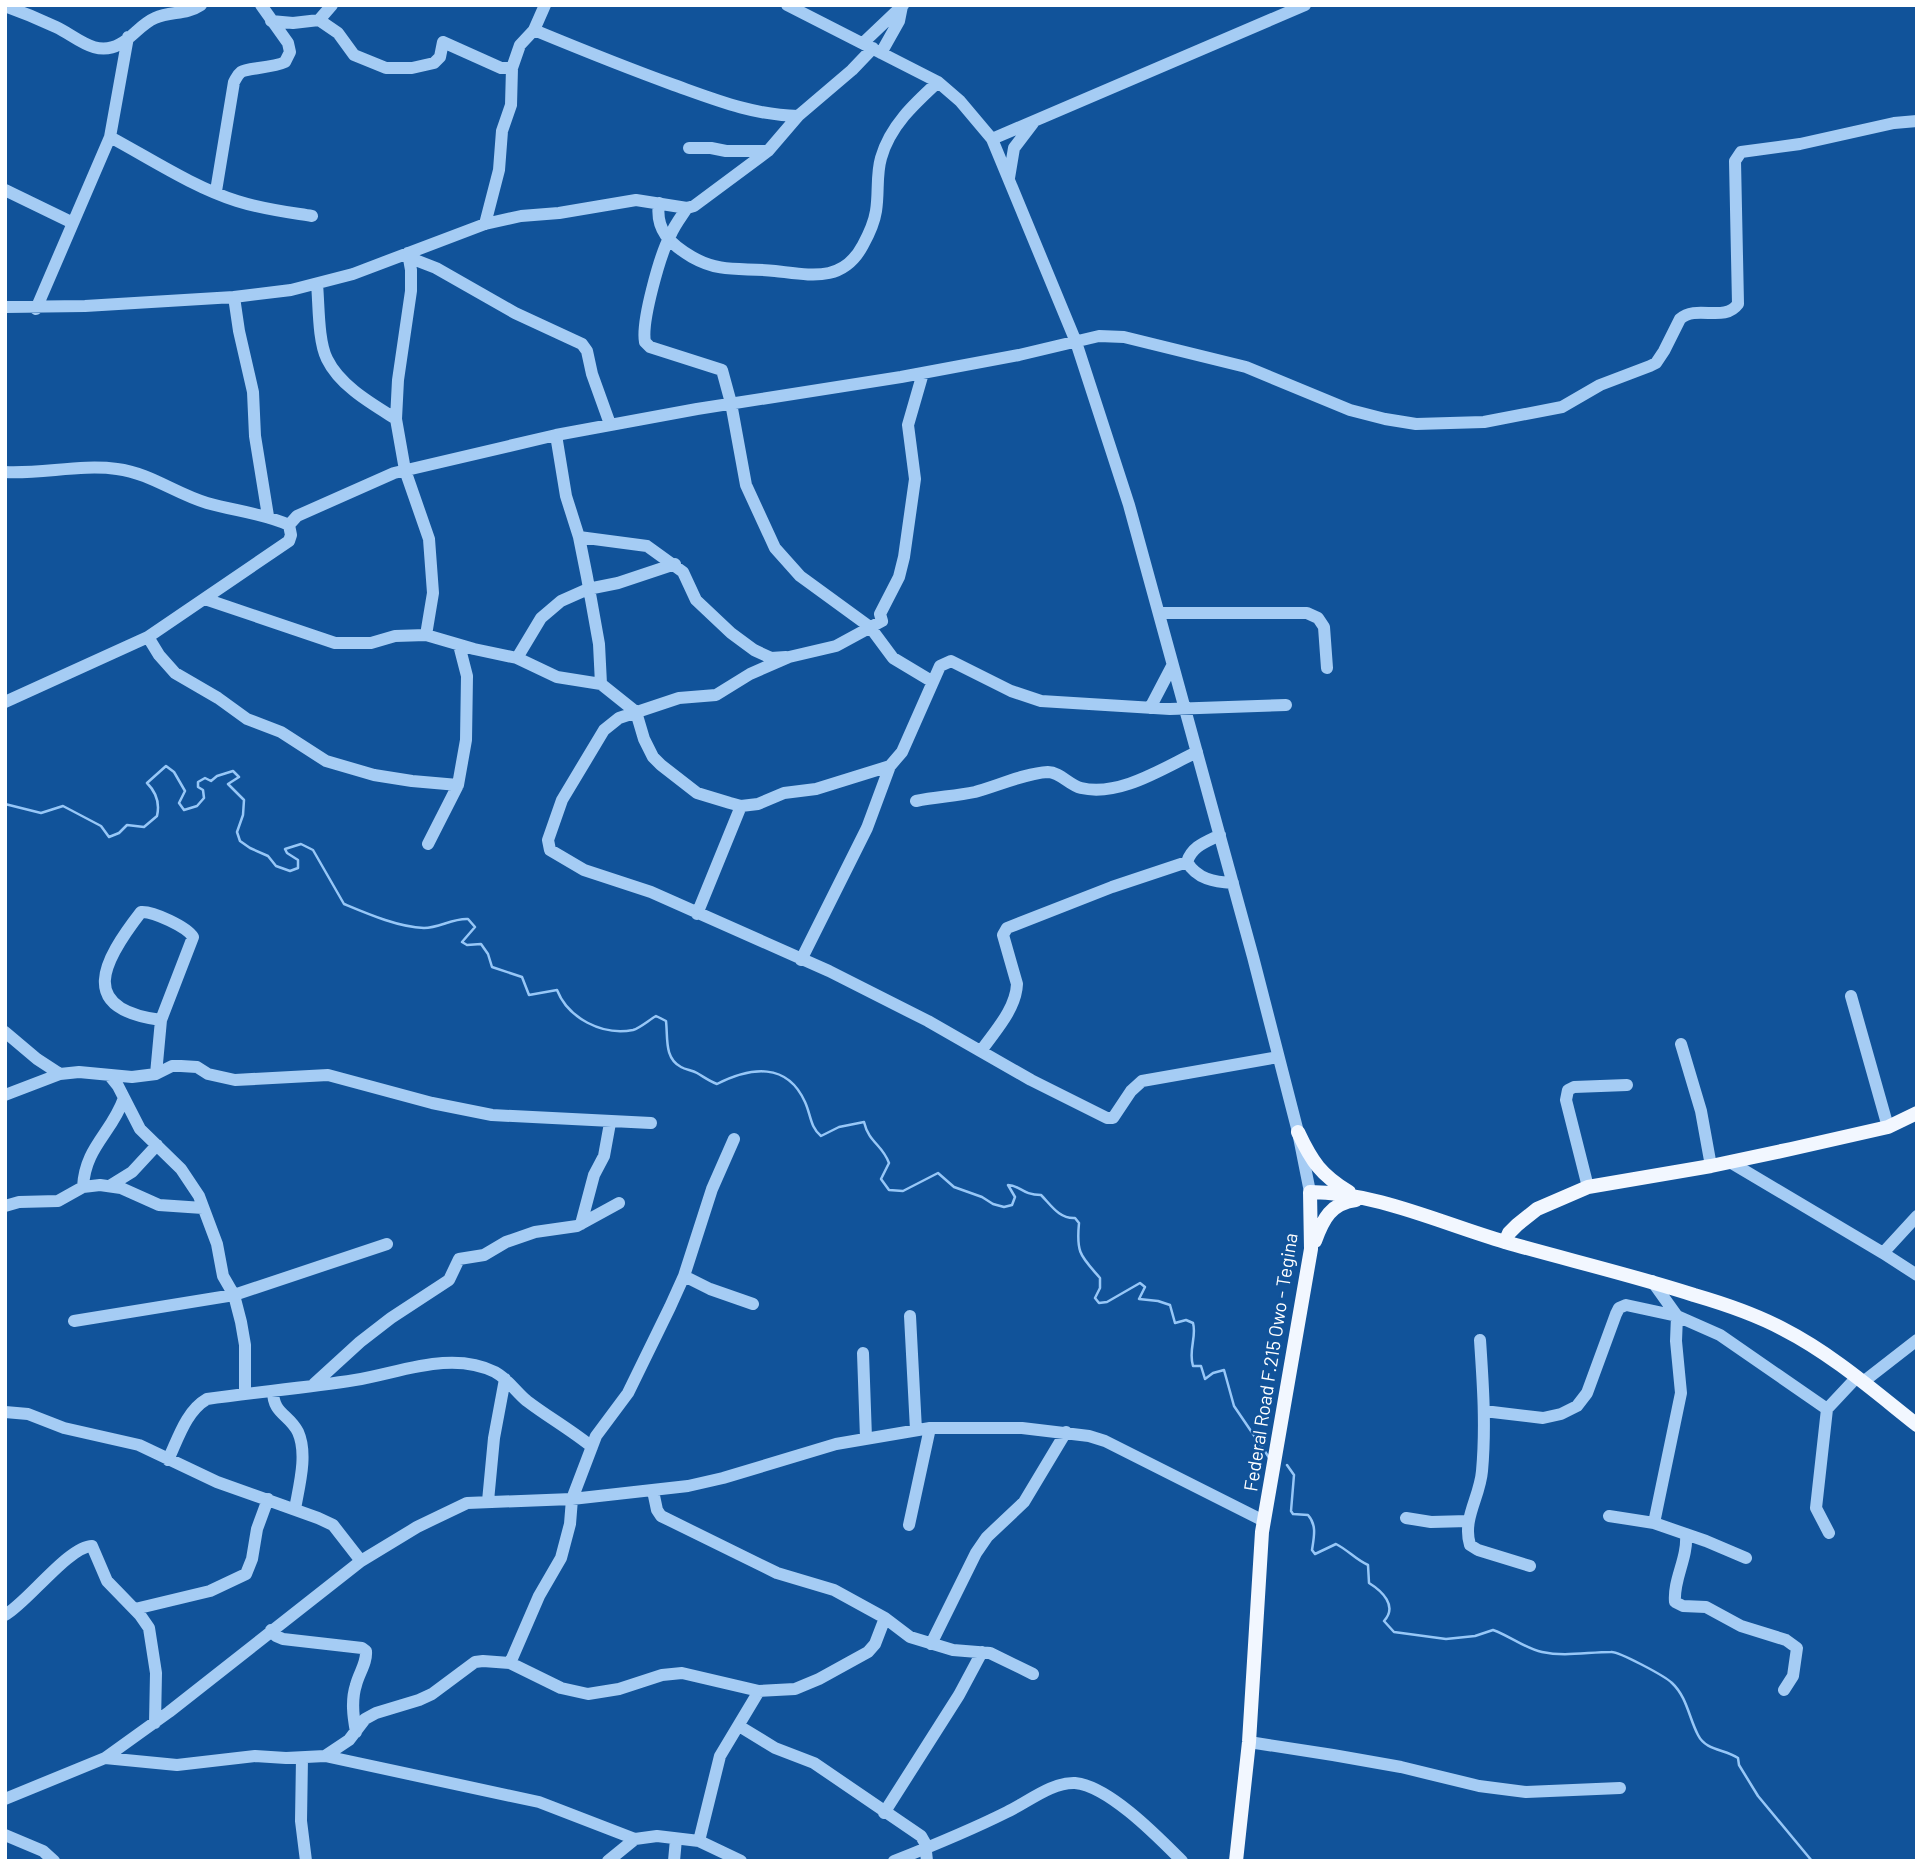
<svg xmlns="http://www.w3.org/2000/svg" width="1922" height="1866" font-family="Barlow,sans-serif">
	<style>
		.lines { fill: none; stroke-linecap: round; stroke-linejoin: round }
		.stream { stroke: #97c7f7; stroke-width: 2.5 }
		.minor { stroke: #a5ccf4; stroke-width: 12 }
		.major { stroke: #f2f7ff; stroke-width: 14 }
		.labels { text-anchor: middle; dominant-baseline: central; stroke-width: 5; stroke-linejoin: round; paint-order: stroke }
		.street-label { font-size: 19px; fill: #fff; stroke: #11539a }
	</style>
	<rect width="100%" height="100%" fill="#11539a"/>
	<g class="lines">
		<path class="stream" d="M5,804L41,813L63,806L101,826L109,837L119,833L127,825L144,827L157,816C160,803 157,793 147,783L166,766L174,772L185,791L179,803L184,810L197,806L204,798L203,790L198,787V782L205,778L211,781L217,776L233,771L239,777L228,784L244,800L243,815L237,832L240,841L250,848L268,856L276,866L290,871L298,868V860L287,853L285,849L301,844L313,850L344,904C368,914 398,927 424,928C439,928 453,918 468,919L475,927L462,942L467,945L481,944L488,954L492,967L522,977L529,995L557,990C568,1018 602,1036 633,1030C640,1028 649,1020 656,1016L666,1021C668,1038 664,1058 681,1067C686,1070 692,1070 697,1073C704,1077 709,1081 717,1084C751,1067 787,1062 805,1102C811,1115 810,1127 821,1136L839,1127L864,1122C869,1143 882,1144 889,1163L881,1179L889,1190L903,1191L938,1173L954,1187L982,1197L993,1204L1004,1207L1012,1205L1015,1197L1008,1185C1020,1185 1022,1195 1041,1195C1051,1205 1059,1219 1075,1218L1079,1223C1076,1254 1081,1256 1100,1278V1288L1095,1298L1099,1303L1107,1302L1140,1283L1145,1287L1139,1299L1158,1301L1170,1305L1175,1323L1186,1320L1193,1323C1197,1337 1188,1350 1193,1366H1201L1205,1379L1213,1373L1224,1370L1234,1406L1270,1459
			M1287,1465L1294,1475L1291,1511L1293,1514L1308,1515C1317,1525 1314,1537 1312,1550L1315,1554L1336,1544C1348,1550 1356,1560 1368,1565L1369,1583C1382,1591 1398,1606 1384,1621L1394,1632L1446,1639L1475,1636L1493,1630C1510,1636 1524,1648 1542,1652C1565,1657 1588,1652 1611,1652C1618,1651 1665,1676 1672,1683C1687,1697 1689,1718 1698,1735C1706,1751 1725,1749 1738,1758L1739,1765L1758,1796L1812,1861"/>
		<path class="minor" d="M787,5L938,82L960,101L992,139L1076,342L1129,505L1253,957L1298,1132L1310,1192
			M5,6C22,12 39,19 56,27C76,36 95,58 120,44C133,37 141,24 155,18C171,11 186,15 201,5
			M319,20L338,33L354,55L386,68H412L434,63L440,57L443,42L501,68H512
			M271,21L293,23L319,20L332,5
			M534,30C580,49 627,68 674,85C716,100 753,115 798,116
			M863,43L903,5
			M881,53L899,21L902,6
			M110,137C151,159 193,187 237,201C262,209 287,212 312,216
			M992,139L1305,5
			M689,148H711L726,151H768
			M1009,178L1014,148L1033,123
			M5,190L73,223
			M216,191L234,82C236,79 237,75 241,72C247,68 273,68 285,62L290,52L288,43L261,5
			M659,203C655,230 670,244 692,257C722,274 743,267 775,271C811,275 843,283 863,245C869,234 874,224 876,211C879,193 876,175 881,158C890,126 914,104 938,82
			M687,208C681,217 674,226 670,236C660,255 641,322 645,342L650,347L722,370L731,403L746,485L775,548L800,576L870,627L893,658L933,682
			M485,224L499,170L502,131L511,105L512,68L520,45L534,30L545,5
			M408,253L411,270V291L398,380L396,419L405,470L429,539L433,593L426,635
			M410,258L436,268L515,313L582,344L587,351L592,374L610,424
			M317,284C319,306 318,341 327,359C340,386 372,404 396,419
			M234,297L239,331L253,392L255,436L268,516
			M5,307L85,306L234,297L291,290L353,274L485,224L521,216L559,213L636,200L687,208L694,206L768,151L798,116L852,70L873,48
			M36,309L110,137L128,37
			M923,373L908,425L915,479L904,557L899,577L880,614L882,621L836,646L789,657L750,674L716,695L679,698L619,718L604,730L562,800L548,840L550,850L584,870L651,892L829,971L928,1021L1031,1080L1107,1118H1113L1131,1091L1142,1081L1278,1057
			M556,435L566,496L579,537L587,577L599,644L601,684
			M5,472C42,474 81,464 117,469C150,473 176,494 207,503C235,511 262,513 289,525
			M579,537L647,546L683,572L696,600L731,633L754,650L771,658L786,657
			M205,599L335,643H371L395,636L426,635L474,649L517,658L557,677L601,684L636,712L644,739L653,757L661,765L697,793L730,803L741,806L758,804L784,793L816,789L890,766
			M1159,613H1307L1318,618L1324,627L1327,668
			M148,637L159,655L175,673L218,698L247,719L281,732L326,761L374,775L412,781L458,785
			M517,658L541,618L561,601L588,589L618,583L675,564
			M5,702L148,637L289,541L291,535L289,525L297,516L394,473L556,435L697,409L901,377L1019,355L1099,336L1124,337L1246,367L1350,410L1385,419L1416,424L1484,422L1562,407L1600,385L1650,366L1656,363L1664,351L1680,319C1697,304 1724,323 1738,304L1735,161L1741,152L1800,144L1894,123L1917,121
			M1150,708L1172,666
			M916,801C936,797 956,796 975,792C997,786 1026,773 1048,772C1060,772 1069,785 1081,788C1120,797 1163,768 1197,752
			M1220,835C1206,842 1192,846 1187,862C1197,879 1214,882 1233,883
			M428,844L458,785L466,740L467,676L459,645
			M697,914L741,806
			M801,960L867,828L890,766L902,752L940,666L951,661L1011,691L1041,701L1170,709L1286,705
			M1851,996L1888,1127
			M5,1032L37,1059L60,1074
			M1681,1044L1701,1111L1711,1166
			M981,1051C995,1031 1016,1009 1017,984L1003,935L1007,928L1112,887L1187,862
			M156,1074L161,1020L193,937C187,927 153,911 141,912C103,961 76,1009 161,1020
			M110,1076L118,1086L140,1129L181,1169L199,1196L217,1244L223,1276L234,1295L241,1322L245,1345V1393
			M5,1095L60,1074L79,1072L132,1077L156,1074L172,1066H181L197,1067L208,1074L235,1080L328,1075L432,1103L492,1115L651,1123
			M1730,1162L1883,1253
			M111,1185L132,1172L157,1145
			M83,1187C85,1147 112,1133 124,1098
			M1588,1187L1566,1100L1568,1090L1574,1087L1627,1085
			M5,1206L19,1202L58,1201L83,1187L100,1185L121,1188L159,1205L203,1208
			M1917,1216L1883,1253L1917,1275
			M581,1224L594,1175L604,1156L610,1123
			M684,1276L710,1289L753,1304
			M1652,1281L1677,1316L1676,1341L1681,1393L1654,1523
			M910,1316L916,1430
			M74,1321L234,1295L387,1244
			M1480,1340C1483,1384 1486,1427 1482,1471C1480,1497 1462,1519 1470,1545L1478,1550L1530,1566
			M863,1353L866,1438
			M1863,1382L1917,1340
			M314,1384L360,1342L391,1318L449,1280L459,1259L484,1255L506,1242L535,1232L577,1226L619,1203
			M273,1391C273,1414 289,1414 298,1432C308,1454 299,1486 295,1509
			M1827,1409L1816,1508L1829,1533
			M1484,1411L1543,1418L1561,1414L1577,1406L1587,1393L1616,1314L1619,1308L1626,1305L1677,1316L1720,1335L1827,1409L1857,1377
			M5,1412L28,1414L64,1428L139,1445L217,1482L318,1518L333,1525L361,1561
			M168,1460C178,1439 186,1411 207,1399C256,1392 305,1388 355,1380C399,1373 451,1350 495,1372C508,1379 516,1392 527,1401C548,1417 571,1430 592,1447
			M653,1491L657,1510L661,1516L777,1573L834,1590L885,1618L910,1637L953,1650L990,1653L1033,1674
			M488,1501L494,1438L505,1379
			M1609,1516L1654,1523L1706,1541L1746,1558
			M1406,1518L1431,1522L1468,1521
			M909,1525L930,1428
			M1686,1534C1688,1559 1673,1579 1675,1602L1683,1606L1706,1607L1741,1626L1786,1640L1797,1648L1793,1676L1784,1690
			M135,1609L210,1591L246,1574L252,1559L257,1529L268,1499
			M5,1615C27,1603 69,1546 92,1546L107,1581L140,1615L149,1628L156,1673L155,1723
			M271,1630L276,1636L283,1639L362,1648L366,1651C367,1663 359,1673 356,1685C351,1700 353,1716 356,1732
			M931,1644L976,1553L987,1537L1024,1502L1066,1432
			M510,1663L539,1596L561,1558L570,1524L572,1499L596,1436L628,1393L670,1307L684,1276L712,1189L734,1139
			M739,1726L775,1748L814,1763L921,1836L925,1843L927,1861
			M1249,1742L1333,1755L1401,1767L1479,1786L1526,1792L1620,1788
			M325,1756L349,1740L365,1719L376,1713L419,1700L432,1694L475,1662L483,1661L510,1663L561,1688L588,1694L619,1689L662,1675L682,1673L759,1691L795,1689L819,1679L868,1652L875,1644L885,1618
			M105,1758L177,1765L255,1756L286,1758L325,1756L539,1802L635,1839
			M302,1758L301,1821L306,1861
			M5,1799L105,1758L169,1712L361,1561L417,1527L467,1503L572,1499L688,1486L723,1478L836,1444L930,1428H1022L1089,1436L1105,1441L1264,1521
			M884,1813L959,1695L982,1652
			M5,1835L43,1851L54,1861
			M699,1841L720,1756L759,1691
			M608,1861L635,1839L657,1836L699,1841L741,1861
			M674,1861L676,1839
			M894,1861C932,1846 971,1830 1007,1812C1028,1802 1052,1782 1075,1783C1109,1786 1159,1838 1182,1861"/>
		<path class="major" d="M1298,1132C1312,1162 1321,1175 1349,1192
			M1315,1241C1323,1219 1331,1203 1356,1200
			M1505,1242L1509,1233L1517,1225L1537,1209L1588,1187L1711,1166L1791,1149L1888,1127L1917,1113
			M1236,1861L1249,1742L1262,1532L1311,1249L1310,1192C1375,1192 1443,1224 1505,1242C1568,1260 1632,1275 1694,1295C1725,1304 1755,1314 1783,1329C1832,1354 1874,1391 1917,1425"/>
	</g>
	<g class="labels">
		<g class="street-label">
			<text transform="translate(1270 1362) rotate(-81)">Federal Road F.215 Owo - Tegina</text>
		</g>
	</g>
	<rect width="1922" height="1866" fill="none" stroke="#ffffff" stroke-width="14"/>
</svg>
